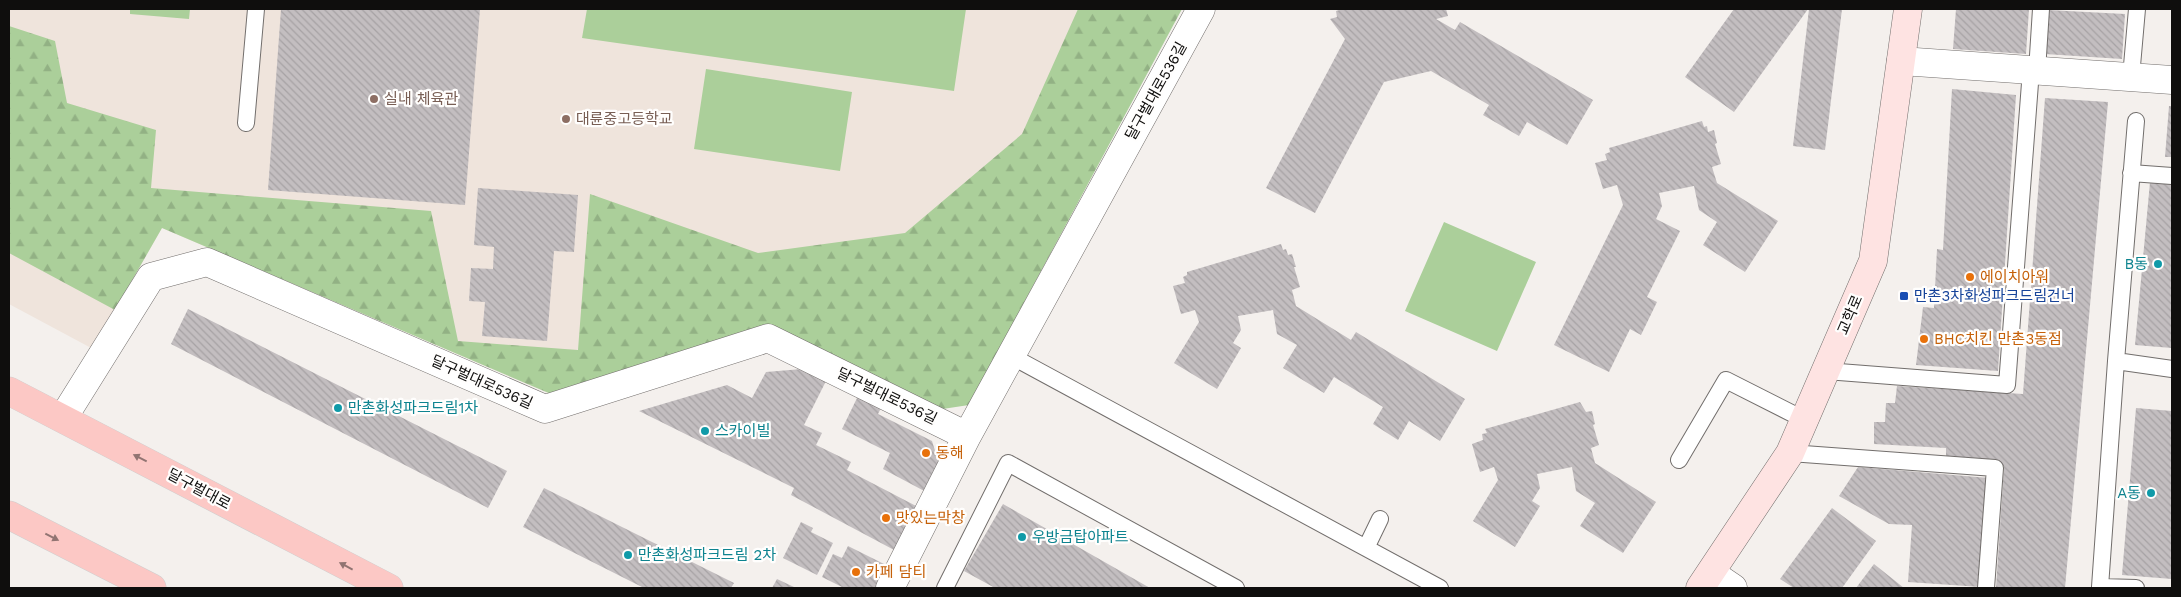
<svg xmlns="http://www.w3.org/2000/svg" width="2181" height="597" font-family="'Work Sans','Noto Sans KR',sans-serif">
	<style>
		.built { fill: #efe4dc }
		.forest { fill: url(#forest-firs) }
		.park { fill: #abcf9a }
		.building { fill: url(#building-back-hatch) }
		.lines { fill: none; stroke-linecap: round; stroke-linejoin: round }
		.lane-casing { stroke: #726e6c; stroke-width: 18 }
		.street-casing { stroke: #726e6c; stroke-width: 29 }
		.secondary-casing { stroke: #726e6c; stroke-width: 29 }
		.primary-casing { stroke: #cfcfcf; stroke-width: 29 }
		.lane { stroke: #fff; stroke-width: 16 }
		.street { stroke: #fff; stroke-width: 28 }
		.secondary { stroke: #fee3e2; stroke-width: 28 }
		.primary { stroke: #fcc8c5; stroke-width: 28 }
		.oneway { fill: #917472 }
		.education-dot { fill: #8d6e63; stroke: #fffefd; stroke-width: 2 }
		.culture-dot { fill: #0f9aa8; stroke: #fffefd; stroke-width: 2 }
		.food-dot { fill: #e8710a; stroke: #fffefd; stroke-width: 2 }
		.transit-dot { fill: #1a4fb4; stroke: #fffefd; stroke-width: 2 }
		.labels { text-anchor: middle; dominant-baseline: central; stroke-width: 4.5; stroke-linejoin: round; paint-order: stroke }
		.street-label { font-size: 15px; fill: #0f0e0d; stroke: #fffefd }
		.education-label { font-size: 15px; fill: #785e54; stroke: #fffefd; text-anchor: start }
		.culture-label { font-size: 15px; fill: #0d838f; stroke: #fffefd; text-anchor: start }
		.food-label { font-size: 15px; fill: #c56008; stroke: #fffefd; text-anchor: start }
		.transit-label { font-size: 15px; fill: #164399; stroke: #fffefd; text-anchor: start }
	</style>
	<defs>
		<pattern id="forest-firs" width="22" height="20" patternUnits="userSpaceOnUse" patternTransform="scale(1.25)"><rect width="22" height="20" fill="#abcf9a"/><path d="M5 1l3.5 6h-7zM16 11l3.5 6h-7z" fill="#92b184"/></pattern>
		<pattern id="building-back-hatch" width="6" height="6" patternUnits="userSpaceOnUse" patternTransform="scale(1.25)"><rect width="6" height="6" fill="#c3bec0"/><path d="M-1 5l2 2M0 0l6 6M5-1l2 2" fill="none" stroke="#a6a2a4"/></pattern>
	</defs>
	<rect width="100%" height="100%" fill="#f4f0ed"/>
	<path class="built" d="M9,9H1182L936,410L767,325L551,394L162,228L93,349L9,304Z"/>
	<path class="forest" d="M1078,9H1182L969,405L936,410L767,325L551,394L162,228L115,310L9,253V26L55,41L67,103L156,130L151,188L431,211L458,341L578,350L590,194L758,253L905,233L1022,134Z"/>
	<path class="park" d="M130,9H190L189,19L130,14Z
		M587,9H966L954,91L582,38Z
		M706,69L852,92L840,171L694,149Z
		M1444,222L1536,262L1497,351L1405,311Z"/>
	<path class="building" d="M281,9H480L465,205L268,190Z
		M1343,9H1446L1448,16L1436,19L1455,30L1460,22L1593,100L1567,145L1527,122L1519,136L1483,115L1489,105L1431,71L1384,82L1315,213L1266,188L1345,39L1330,19L1337,17L1336,11Z
		M1734,9H1808L1734,112L1685,77Z
		M1809,9H1842L1825,150L1793,146Z
		M1956,9H2029L2026,54L1953,49Z
		M2048,10L2125,14L2122,59L2045,54Z
		M1952,89L2016,95L1998,371L1916,365L1923,307L1934,308L1937,249L1943,250Z
		M2045,98L2108,102L2065,588H1996L2004,466L1946,462V448L1874,444V422H1885L1886,403H1895L1897,386L2023,394Z
		M2169,106H2172V157H2165Z
		M1702,121L1704,127L1707,126L1708,132L1714,130L1717,143L1715,144L1721,164L1712,167L1717,183L1778,221L1745,272L1703,245L1717,222L1699,210L1694,186L1659,193L1662,206L1656,219L1680,231L1647,297L1657,302L1641,335L1630,329L1609,372L1554,345L1623,205L1617,185L1603,189L1595,163L1607,160L1605,154L1610,152L1609,148Z
		M2150,182L2172,184V348L2135,345Z
		M478,188L578,195L574,252L554,251L547,341L482,336L485,302L469,301L471,268L493,269L494,247L474,245Z
		M1281,244L1283,250L1286,249L1288,255L1292,254L1296,267H1294L1300,287L1292,290L1296,306L1351,340L1356,332L1465,399L1440,441L1409,421L1398,440L1373,424L1383,407L1334,377L1324,393L1283,368L1297,345L1277,334L1273,310L1238,316L1241,330L1233,343L1241,348L1217,389L1174,363L1199,322L1195,310L1181,314L1173,286L1185,283L1183,277L1187,275V272Z
		M188,309L507,471L488,508L171,344Z
		M802,369L826,381L804,425L822,433L816,445L851,462L847,470L918,507L896,551L791,495L794,488L639,411L727,385L752,398L766,372Z
		M858,396L881,408L878,414L932,441L941,470L928,493L883,469L890,453L842,429Z
		M1580,402L1586,412L1592,411L1595,424L1593,425L1599,445L1591,448L1595,463L1656,502L1623,553L1580,526L1595,503L1576,491L1572,467L1537,474L1540,488L1532,501L1540,506L1515,547L1473,521L1498,480L1494,467L1480,472L1472,444L1483,440L1482,434L1487,433L1485,429Z
		M2136,408L2172,411V579L2122,575Z
		M1858,467L1989,478L1981,587L1908,582L1912,525L1889,524L1839,496Z
		M544,488L734,583L731,588H644L523,527Z
		M1003,504L1150,588H995L964,571Z
		M1832,508L1876,541L1842,588H1794L1780,579Z
		M801,522L813,528L811,532L833,543L817,575L783,558Z
		M848,546L890,567L878,588H844L822,577L833,554L842,558Z
		M1874,564L1904,588H1856Z
		M777,579L794,587L793,588H772Z"/>
	<g class="lines">
		<defs>
			<path id="lane" d="M2037,71L2041,9
				M2131,77L2137,9
				M2136,121L2116,361L2172,369
				M246,123L256,9
				M2131,173L2172,176
				M1011,356L1440,588
				M2116,361L2100,587L2136,588
				M1826,371L2007,385L2031,70
				M1790,453L1995,468L1986,588
				M1679,460L1726,380L1805,420
				M1366,548L1380,519
				M945,588L1008,463L1236,588"/>
			<path id="street" d="M1901,61L2172,80
				M63,418L151,277L207,262L545,409L768,338L967,436
				M1711,573L1733,588
				M890,588L967,436L1201,9"/>
			<path id="secondary" d="M1700,588L1790,453L1873,261L1908,9"/>
			<path id="primary" d="M9,391L389,588
				M9,515L152,588"/>
		</defs>
		<use href="#lane" class="lane-casing"/>
		<use href="#street" class="street-casing"/>
		<use href="#secondary" class="secondary-casing"/>
		<use href="#primary" class="primary-casing"/>
		<use href="#lane" class="lane"/>
		<use href="#street" class="street"/>
		<use href="#secondary" class="secondary"/>
		<use href="#primary" class="primary"/>
	</g>
	<defs><path id="oneway-solid" d="M-6-.8H1V-3.2L6.5 0L1 3.2V.8H-6Z" transform="scale(1.25)"/></defs>
	<g class="oneway">
		<use href="#oneway-solid" transform="translate(140 458) rotate(-153)"/>
		<use href="#oneway-solid" transform="translate(52 537) rotate(27)"/>
		<use href="#oneway-solid" transform="translate(346 566) rotate(-152)"/>
	</g>
	<g class="education-dot">
		<circle cx="374" cy="99" r="5"/>
		<circle cx="566" cy="119" r="5"/>
	</g>
	<g class="culture-dot">
		<circle cx="2158" cy="264" r="5"/>
		<circle cx="338" cy="408" r="5"/>
		<circle cx="705" cy="431" r="5"/>
		<circle cx="2151" cy="493" r="5"/>
		<circle cx="1022" cy="537" r="5"/>
		<circle cx="628" cy="555" r="5"/>
	</g>
	<g class="food-dot">
		<circle cx="1970" cy="277" r="5"/>
		<circle cx="1924" cy="339" r="5"/>
		<circle cx="926" cy="453" r="5"/>
		<circle cx="886" cy="518" r="5"/>
		<circle cx="856" cy="572" r="5"/>
	</g>
	<rect class="transit-dot" x="1899" y="291" width="10" height="10" rx="2.5"/>
	<g class="labels">
		<g class="street-label">
			<text transform="translate(1156 91) rotate(-61)">달구벌대로536길</text>
			<text transform="translate(1850 315) rotate(-67)">교학로</text>
			<text transform="translate(482 382) rotate(24)">달구벌대로536길</text>
			<text transform="translate(887 396) rotate(26)">달구벌대로536길</text>
			<text transform="translate(199 489) rotate(28)">달구벌대로</text>
		</g>
		<g class="education-label">
			<text x="384" y="99">실내 체육관</text>
			<text x="576" y="119">대륜중고등학교</text>
		</g>
		<g class="culture-label">
			<text x="2148" y="264" text-anchor="end">B동</text>
			<text x="348" y="408">만촌화성파크드림1차</text>
			<text x="715" y="431">스카이빌</text>
			<text x="2141" y="493" text-anchor="end">A동</text>
			<text x="1032" y="537">우방금탑아파트</text>
			<text x="638" y="555">만촌화성파크드림 2차</text>
		</g>
		<g class="food-label">
			<text x="1980" y="277">에이치아워</text>
			<text x="1934" y="339">BHC치킨 만촌3동점</text>
			<text x="936" y="453">동해</text>
			<text x="896" y="518">맛있는막창</text>
			<text x="866" y="572">카페 담티</text>
		</g>
		<g class="transit-label">
			<text x="1914" y="296">만촌3차화성파크드림건너</text>
		</g>
	</g>
	<rect width="2181" height="597" fill="none" stroke="#0f0e0d" stroke-width="20"/>
</svg>
